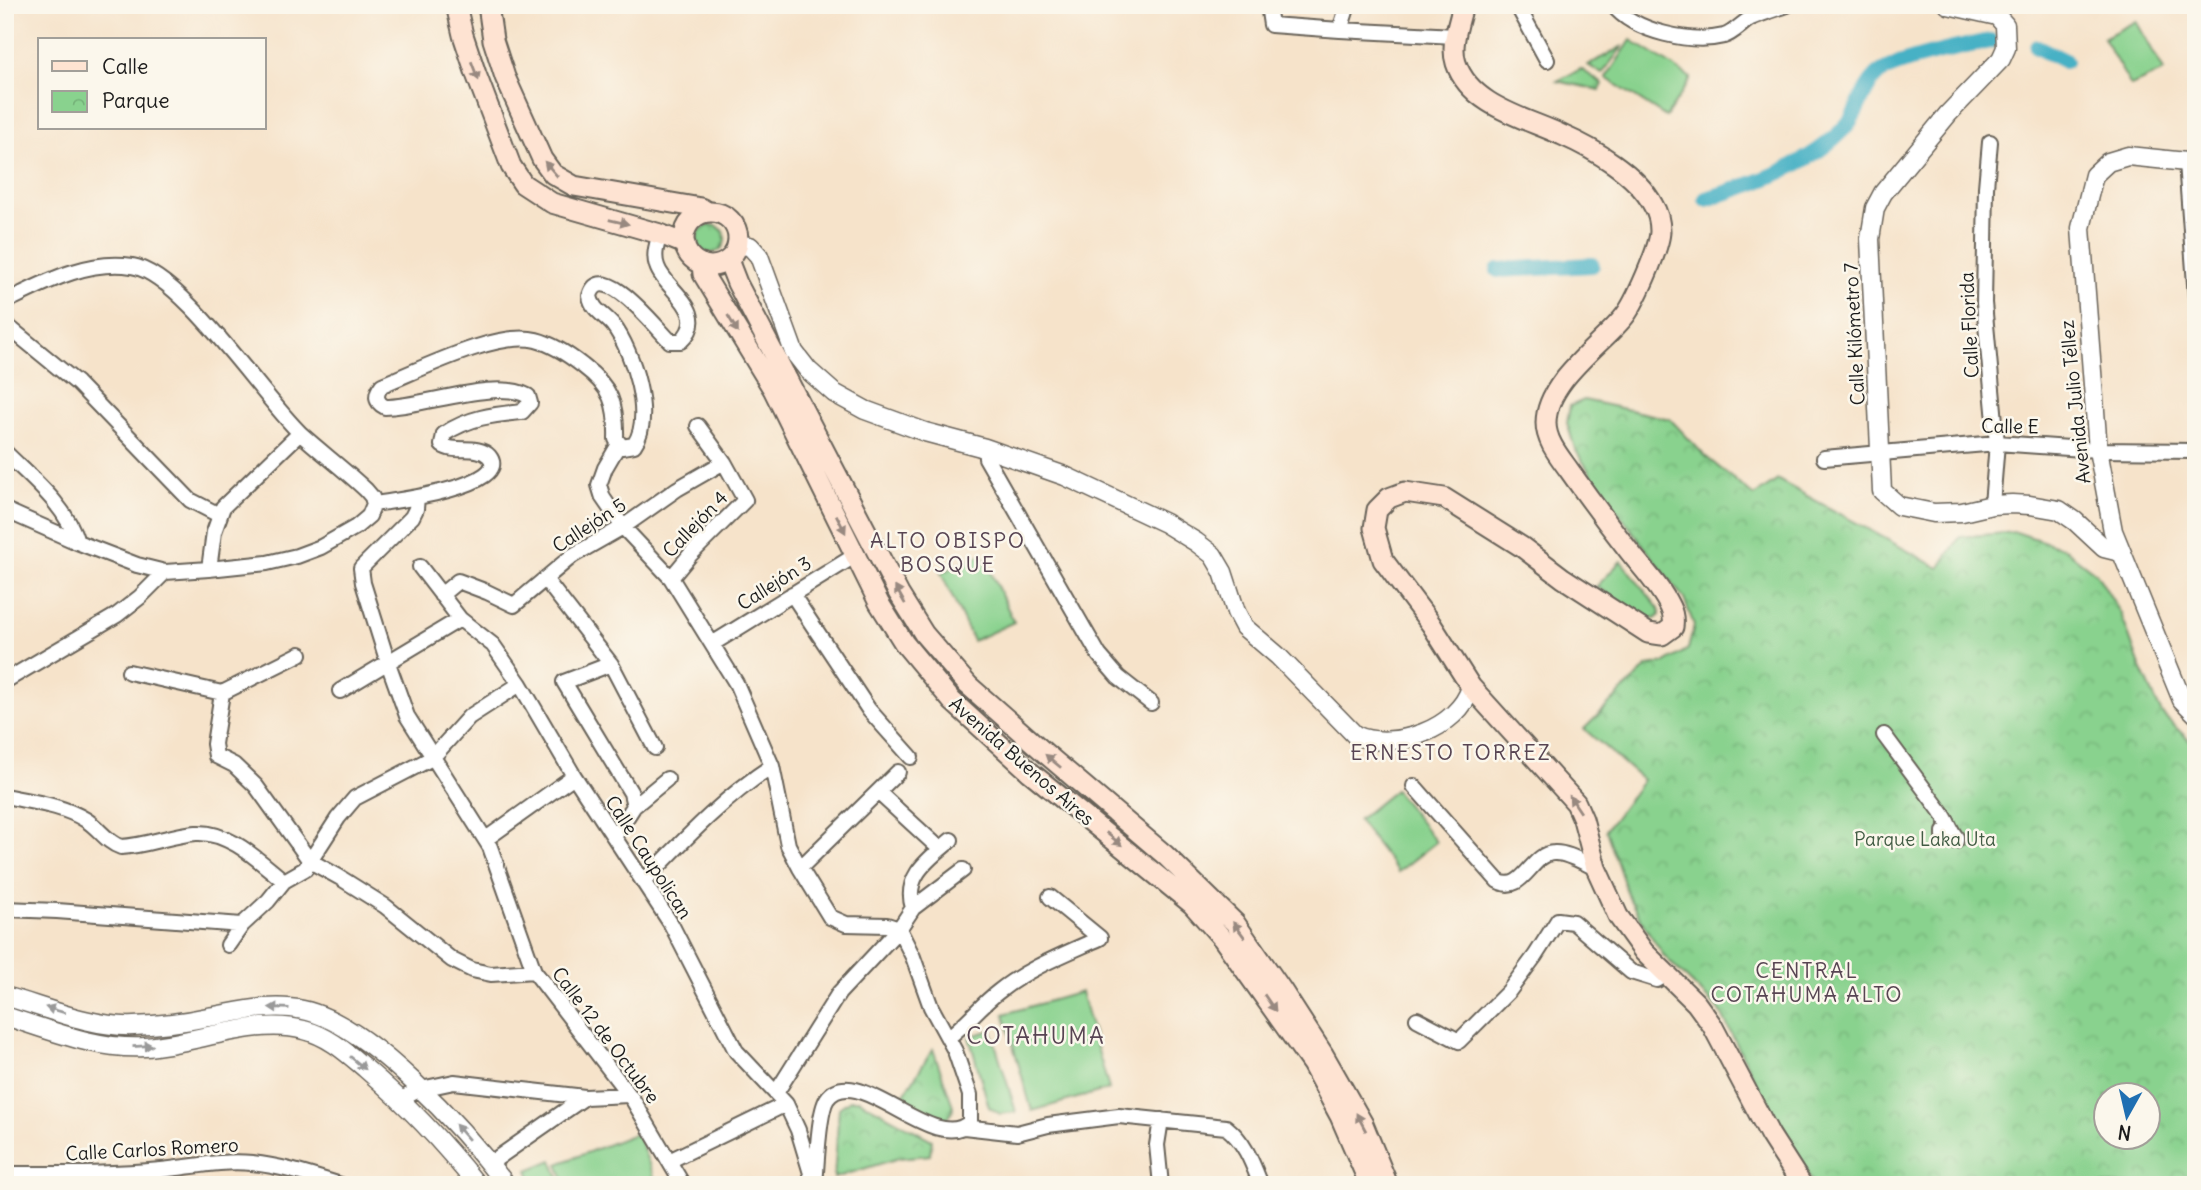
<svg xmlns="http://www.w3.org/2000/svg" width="2201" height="1190" font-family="Delius,sans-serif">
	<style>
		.green { fill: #89d28e; stroke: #527755; stroke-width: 2 }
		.park { fill: url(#park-crowns); stroke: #527755; stroke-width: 2; fill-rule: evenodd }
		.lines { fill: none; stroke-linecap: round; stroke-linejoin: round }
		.canal { stroke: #47b1c5; stroke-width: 16 }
		.minor-casing { stroke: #686259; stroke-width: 18 }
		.tertiary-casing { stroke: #686259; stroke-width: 21 }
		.secondary-casing { stroke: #686259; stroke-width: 23 }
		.minor { stroke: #fff; stroke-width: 14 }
		.tertiary { stroke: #fff; stroke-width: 18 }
		.secondary { stroke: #fee3d2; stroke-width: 19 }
		.oneway { fill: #988980 }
		.oneway2 { fill: #999 }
		.labels { text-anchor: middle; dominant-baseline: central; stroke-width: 5; stroke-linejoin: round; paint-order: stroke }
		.street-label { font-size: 19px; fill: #1c1c1c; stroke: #fbf7ec }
		.park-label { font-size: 19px; fill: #425c44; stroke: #fbf7ec }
		.neighbourhood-label { font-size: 21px; letter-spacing: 2px; fill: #584553; stroke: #fbf7ec }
		.quarter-label { font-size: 23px; letter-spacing: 2px; fill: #584553; stroke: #fbf7ec }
	</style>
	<defs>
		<pattern id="park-crowns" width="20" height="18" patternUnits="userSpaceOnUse" patternTransform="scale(1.75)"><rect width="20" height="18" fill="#89d28e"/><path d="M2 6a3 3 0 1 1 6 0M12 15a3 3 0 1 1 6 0" fill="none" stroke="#76b47a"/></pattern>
	</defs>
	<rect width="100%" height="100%" fill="#fbf7ec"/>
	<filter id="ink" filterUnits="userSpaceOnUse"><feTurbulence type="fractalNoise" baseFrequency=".0143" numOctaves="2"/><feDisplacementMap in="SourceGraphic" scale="14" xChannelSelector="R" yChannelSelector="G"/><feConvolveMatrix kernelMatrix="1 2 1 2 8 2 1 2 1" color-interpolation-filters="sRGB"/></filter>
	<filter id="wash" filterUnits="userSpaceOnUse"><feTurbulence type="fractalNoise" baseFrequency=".00686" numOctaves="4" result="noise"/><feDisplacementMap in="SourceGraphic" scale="28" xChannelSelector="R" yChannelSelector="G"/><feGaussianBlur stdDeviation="1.57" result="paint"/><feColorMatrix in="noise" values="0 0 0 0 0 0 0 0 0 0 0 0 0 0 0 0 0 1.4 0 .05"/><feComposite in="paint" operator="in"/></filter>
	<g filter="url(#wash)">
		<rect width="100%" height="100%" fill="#f6e3ca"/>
		<path class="green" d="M2136,21L2164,71L2131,86L2103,38Z
			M1631,40L1691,78L1666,117L1606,78Z
			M982,554L1014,622L973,641L941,573Z
			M1621,561L1659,609L1660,615C1658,616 1657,618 1655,619C1646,620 1606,592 1596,587Z
			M1395,790L1436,842L1398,872L1358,820Z
			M1081,992L1109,1089L1032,1111L1004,1014Z
			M991,1030L1016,1112L1000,1114L989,1107L969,1037Z
			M637,1133L656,1182L650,1185H566L558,1164Z
			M552,1160L562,1185H534L528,1170Z"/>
		<path class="park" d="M1623,46L1602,74L1588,65Z
			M1581,69L1603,84L1600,90L1557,81Z
			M697 239a14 14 0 1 1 28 0a14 14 0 1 1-28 0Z
			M1584,400L1670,419L1705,456L1754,496L1778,480L1939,568L1960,537L2016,532L2063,548L2096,573L2121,614L2140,666L2162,714L2196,747V1185H1814L1772,1114L1720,1011L1664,956L1644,925L1629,898L1606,830L1643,780L1584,729L1648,666L1665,663L1688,649L1694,625L1684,599L1599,487L1575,449L1567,423L1570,406ZM2106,1096H2148V1138H2106Z
			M933,1049L953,1106L952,1113L947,1119H939L901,1099Z
			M850,1100H859L932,1140L930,1155L899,1158L834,1178L839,1108Z"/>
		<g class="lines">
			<path class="canal" d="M2037,47L2065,61
				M1706,199C1755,184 1812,165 1847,125C1859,111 1863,88 1877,75C1892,61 1966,46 1990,41
				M1498,270L1592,265"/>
		</g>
	</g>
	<g filter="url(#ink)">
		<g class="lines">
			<defs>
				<path id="minor" d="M1268,5L1271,25L1340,30
					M1348,5L1340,30L1455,36
					M1517,5L1547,60
					M1613,5C1634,32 1692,44 1724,36C1734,33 1742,23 1751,18C1763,13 1776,9 1787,5
					M1990,142L1986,187L1984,303L1997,443L1992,505
					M2186,162L2196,298
					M5,302C44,283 87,259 132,266C182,274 262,397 301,434C322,453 345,470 366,490L372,497L374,504L369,516L356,527L321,547L297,556L267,563L209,569L165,572L137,565L77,542L5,510
					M5,324L77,383L190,500L219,515
					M619,444L605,468L599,485L603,498L623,527L671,578L736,683L772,766L788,845L800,868L830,917L846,924L887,925L899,929L913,957L931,1007L955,1051L970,1095V1122C934,1157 856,1058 827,1099C818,1113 817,1166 815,1185
					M985,448L986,458L1099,655L1118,677L1151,703
					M5,452C31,478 67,506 77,542
					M1824,458L1997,443L2098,450L2196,451
					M417,497L416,509L412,517L361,568L363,583L388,663L407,716L490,847L534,971L633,1100L683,1185
					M374,504C388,502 514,486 489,456C478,444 455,454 442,445L444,434C470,417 492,415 522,412L530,403L528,396C496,378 423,407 385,407C375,402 375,394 382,385C419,370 498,330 536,340C552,344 569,355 583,366C611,387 617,404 616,439L622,447L634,445C654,417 633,351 613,325C605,315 592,310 590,296C601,256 658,330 670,341H681C712,312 664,289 657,266C653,255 657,244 660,234
					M420,567L460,619L493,645L520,684L574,776L671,924L736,1051L786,1104L798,1130L813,1180
					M209,569L214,532L223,507L300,433
					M671,578L690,555L745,500L724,462L698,426
					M545,579L611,664L655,748
					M792,594L869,710L911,757
					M441,595L458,581L487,592L514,605L572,556L623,527L677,489L724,462
					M712,644L856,555
					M611,664L564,682L631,793L634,806
					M129,672L222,693L300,654
					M5,681L117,615L140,597L165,572
					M340,691L460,619
					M222,693L214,744L216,756L234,765L256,786L310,861L339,877L385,906L452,960L472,970L491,974L534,971
					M1884,735L1942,813C1948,821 1950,830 1956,837V841H1947L1944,837V832L1951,831
					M1414,786L1498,881C1523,895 1531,853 1554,853C1567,852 1584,863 1596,868
					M878,792L940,849
					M5,796C32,802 62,805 86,820C99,828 106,842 121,847C146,846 170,835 196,833C230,831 260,862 284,881
					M614,837L634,806L667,779
					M486,839L574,776
					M800,868L898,772
					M644,881C684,840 723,798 772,766
					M913,908C903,876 929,859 951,840
					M5,909L57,911L242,925
					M228,945L242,925L268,901L284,881L305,869L338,818L355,798L432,758L469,717L520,684
					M1417,1019L1459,1041L1509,991L1535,956L1558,920L1573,922L1631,972L1657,980L1667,974
					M949,1037C967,1023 981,1005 998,992C1028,968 1065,954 1100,938L1050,897
					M776,1093L839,993L899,929L913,908L963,870
					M401,1099L421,1089L454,1082L585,1097L629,1095
					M964,1127L1017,1133L1048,1125L1119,1116L1226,1127C1245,1142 1252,1162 1261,1185
					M669,1161L786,1104
					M489,1164L585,1097
					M5,1174C57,1174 110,1175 161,1170C192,1167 221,1160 252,1163C282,1166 312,1176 341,1185
					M1161,1185L1157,1145L1161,1120"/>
				<path id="tertiary" d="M1948,5L1997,16L2005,25L2006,48L2001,59L1948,114L1883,193L1875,208L1870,239L1882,491L1899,506L1934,513L1962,512L1992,505L2012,504L2030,505L2059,510L2075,521L2104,548L2120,552
					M2196,163L2128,156L2108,162L2094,175L2081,228L2098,450L2113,531L2182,700L2196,714
					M737,245L750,246L759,256L794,352L808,370L834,393L865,410L925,432L985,448L1065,476L1165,523L1196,542L1213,555L1223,572L1236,612L1244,627L1278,656L1355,735C1393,752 1459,729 1471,687
					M5,996C44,1007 94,1028 134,1026C159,1025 184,1022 208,1017C239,1012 271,1003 303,1010C370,1024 465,1131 506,1185
					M5,1016C50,1030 97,1050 145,1047C195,1044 255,1017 304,1030C329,1036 347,1053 366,1069C408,1105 443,1142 477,1185"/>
				<path id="secondary" d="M456,5L463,35L476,74L511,166L523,184L552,203L660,234L685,244
					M488,5L493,40L505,77L542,159L553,174L574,186L701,208L707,212
					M1463,5C1459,23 1450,45 1456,63C1470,106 1526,118 1562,135C1594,149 1637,174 1653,205C1658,213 1660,222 1660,231C1660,247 1634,306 1623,318C1600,346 1546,382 1546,423C1546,441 1559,456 1569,470C1588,497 1608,524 1629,551C1643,569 1660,586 1670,607C1673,613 1674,620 1673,627L1662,635L1648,633L1563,578L1522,547L1444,498L1405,492L1389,498L1377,510L1374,528L1383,560L1431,624L1471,687L1576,803L1583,819L1596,868L1618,916L1644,952L1696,1003L1712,1025L1770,1135L1802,1185
					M684 239a27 27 0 1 1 54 0a27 27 0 1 1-54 0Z
					M728,260L737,283L899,594L924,634L968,685L1045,753L1165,855L1235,923L1281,989L1323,1054L1363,1124L1388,1185
					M702,264L703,274L773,389L879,603L904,643L952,701L1030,772L1192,904L1223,939L1312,1064L1340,1116L1370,1185"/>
			</defs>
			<use href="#minor" class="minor-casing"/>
			<use href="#tertiary" class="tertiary-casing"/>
			<use href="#secondary" class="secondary-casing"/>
			<use href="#minor" class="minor"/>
			<use href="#tertiary" class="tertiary"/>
			<use href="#secondary" class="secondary"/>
		</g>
		<defs><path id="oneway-solid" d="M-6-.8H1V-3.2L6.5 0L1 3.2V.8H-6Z" transform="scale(1.75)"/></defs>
		<g class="oneway">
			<use href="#oneway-solid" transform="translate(475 71) rotate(69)"/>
			<use href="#oneway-solid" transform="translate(551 169) rotate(-131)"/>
			<use href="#oneway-solid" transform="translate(619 222) rotate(13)"/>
			<use href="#oneway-solid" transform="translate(733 324) rotate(59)"/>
			<use href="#oneway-solid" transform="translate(841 524) rotate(63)"/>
			<use href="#oneway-solid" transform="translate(900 595) rotate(-120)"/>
			<use href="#oneway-solid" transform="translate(1053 761) rotate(-140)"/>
			<use href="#oneway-solid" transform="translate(1575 804) rotate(-124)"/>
			<use href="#oneway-solid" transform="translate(1114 839) rotate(39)"/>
			<use href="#oneway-solid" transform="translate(1239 930) rotate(-127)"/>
			<use href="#oneway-solid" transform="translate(1270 1003) rotate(55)"/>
			<use href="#oneway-solid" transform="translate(1361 1122) rotate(-118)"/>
		</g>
		<g class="oneway2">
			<use href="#oneway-solid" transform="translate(279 1008) rotate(-178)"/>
			<use href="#oneway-solid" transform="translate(55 1010) rotate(-164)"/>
			<use href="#oneway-solid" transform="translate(143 1046) rotate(-3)"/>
			<use href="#oneway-solid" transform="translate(358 1063) rotate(40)"/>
			<use href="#oneway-solid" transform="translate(462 1132) rotate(-131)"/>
		</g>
	</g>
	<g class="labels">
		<g class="street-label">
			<text transform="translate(1969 325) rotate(-93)">Calle Florida</text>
			<text transform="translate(1854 334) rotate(-93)">Calle Kilómetro 7</text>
			<text transform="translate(2075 402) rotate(-96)">Avenida Julio Téllez</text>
			<text transform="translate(2010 426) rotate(1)">Calle E</text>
			<text transform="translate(695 524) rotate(-46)">Callejón 4</text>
			<text transform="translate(589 525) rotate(-33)">Callejón 5</text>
			<text transform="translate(774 583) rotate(-32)">Callejón 3</text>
			<text transform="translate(1022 761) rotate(41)">Avenida Buenos Aires</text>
			<text transform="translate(649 857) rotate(57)">Calle Caupolican</text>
			<text transform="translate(606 1035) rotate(53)">Calle 12 de Octubre</text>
			<text transform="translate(152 1149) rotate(-3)">Calle Carlos Romero</text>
		</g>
		<g class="park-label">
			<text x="1925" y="839">Parque Laka Uta</text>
		</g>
		<g class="neighbourhood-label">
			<text x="948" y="540">ALTO OBISPO<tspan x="948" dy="24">BOSQUE</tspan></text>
			<text x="1451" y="752">ERNESTO TORREZ</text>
			<text x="1807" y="970">CENTRAL<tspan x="1807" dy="24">COTAHUMA ALTO</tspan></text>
		</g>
		<g class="quarter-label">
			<text x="1036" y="1035">COTAHUMA</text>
		</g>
	</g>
	<rect width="2201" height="1190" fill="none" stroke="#fbf7ec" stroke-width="28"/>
	<rect x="38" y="38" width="228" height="91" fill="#fbf7ec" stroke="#a29f99" stroke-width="2"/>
	<rect x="52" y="61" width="35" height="10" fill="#fee3d2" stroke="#a29f99" stroke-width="2"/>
	<text x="102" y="74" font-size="21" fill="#1c1c1c">Calle</text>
	<rect x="52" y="91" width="35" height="21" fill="url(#park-crowns)" stroke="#a29f99" stroke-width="2"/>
	<text x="102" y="108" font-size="21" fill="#1c1c1c">Parque</text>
	<g transform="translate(2127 1116) rotate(188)"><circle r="33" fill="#fbf7ec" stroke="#a29f99" stroke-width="2"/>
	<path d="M0-5L12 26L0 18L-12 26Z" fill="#1f6fb2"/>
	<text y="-10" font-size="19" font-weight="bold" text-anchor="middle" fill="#1c1c1c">N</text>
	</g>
</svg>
